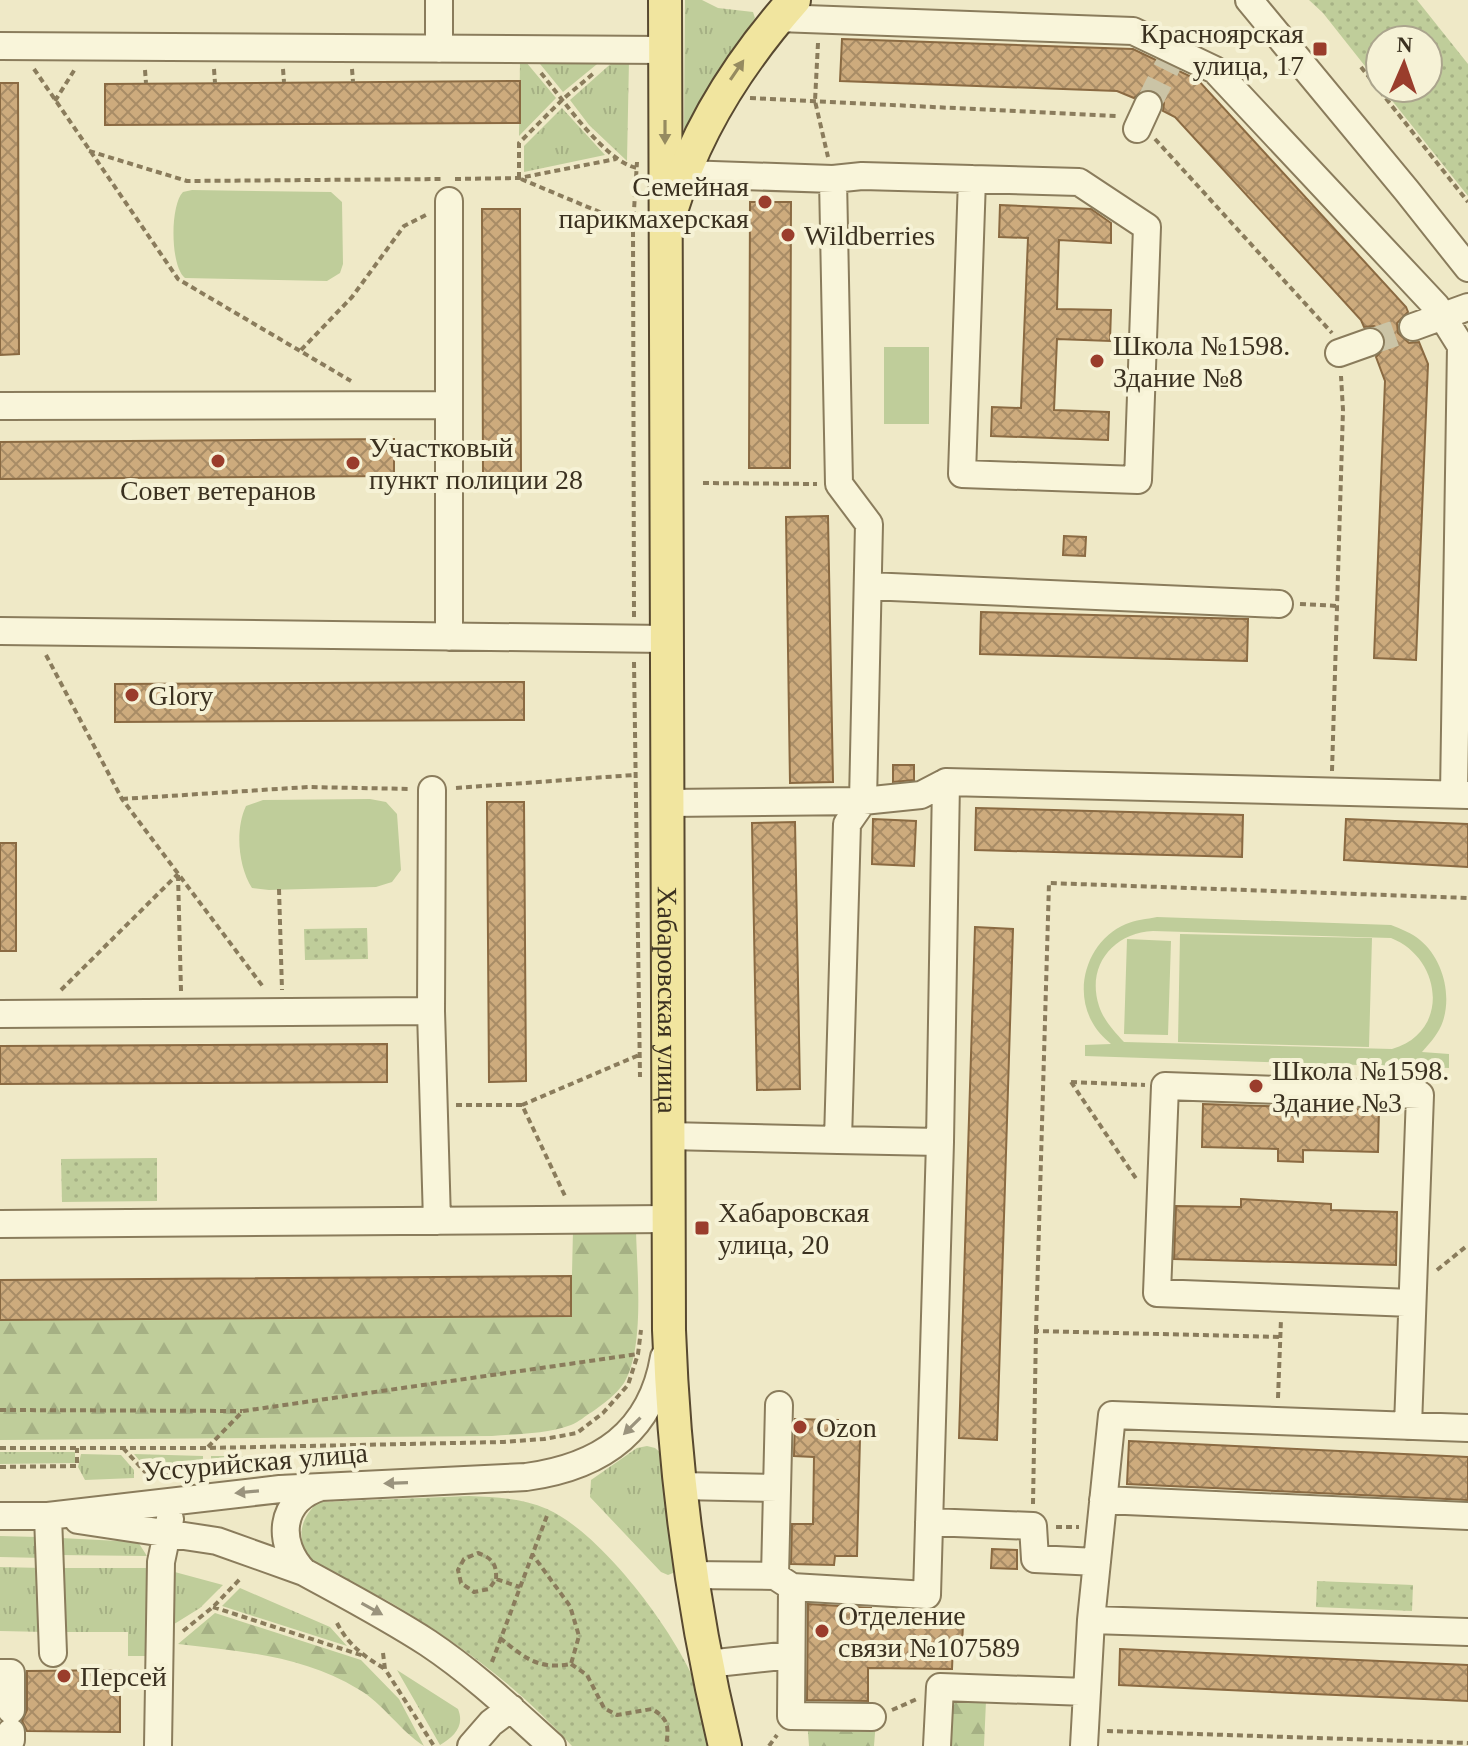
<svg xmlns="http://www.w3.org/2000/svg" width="1468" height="1746" font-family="Georgia,serif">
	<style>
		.grass { fill: url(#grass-tufts) }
		.forest { fill: url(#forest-firs) }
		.park { fill: url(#park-dots) }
		.garden { fill: #bfcd9a; fill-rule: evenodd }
		.building { fill: url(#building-cross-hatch); stroke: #8a6a42; stroke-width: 2 }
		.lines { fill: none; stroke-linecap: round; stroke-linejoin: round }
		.minor-tunnel { stroke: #cbc4a6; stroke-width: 26; stroke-dasharray: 26 13; stroke-linecap: butt }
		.minor-casing { stroke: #8a7c5c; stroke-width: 30 }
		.major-casing { stroke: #584930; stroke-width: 36 }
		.path { stroke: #8a7c5c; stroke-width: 4; stroke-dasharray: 6 4; stroke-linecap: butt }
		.minor { stroke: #f9f5da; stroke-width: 26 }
		.major { stroke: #f1e59f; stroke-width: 32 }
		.oneway { fill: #968b60 }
		.oneway2 { fill: #9a937d }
		.poi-dot { fill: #9a3d2c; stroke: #f6f2d6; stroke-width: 3 }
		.labels { text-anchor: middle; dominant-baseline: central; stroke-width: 8; stroke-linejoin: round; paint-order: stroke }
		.poi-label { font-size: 28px; fill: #3b3120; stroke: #f6f2d6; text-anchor: start }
		.street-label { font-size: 28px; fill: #3b3120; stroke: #f6f2d6 }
	</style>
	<defs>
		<pattern id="grass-tufts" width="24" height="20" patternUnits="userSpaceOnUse" patternTransform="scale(2)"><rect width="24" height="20" fill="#bfcd9a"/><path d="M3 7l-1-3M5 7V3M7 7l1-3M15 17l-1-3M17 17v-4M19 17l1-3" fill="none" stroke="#a5b084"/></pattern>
		<pattern id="forest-firs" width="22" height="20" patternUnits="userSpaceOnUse" patternTransform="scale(2)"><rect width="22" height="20" fill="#bfcd9a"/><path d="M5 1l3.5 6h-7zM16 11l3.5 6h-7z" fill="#a5b084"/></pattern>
		<pattern id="park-dots" width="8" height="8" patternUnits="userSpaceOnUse" patternTransform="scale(2)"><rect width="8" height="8" fill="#bfcd9a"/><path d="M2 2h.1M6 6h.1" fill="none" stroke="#a5b084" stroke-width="1.8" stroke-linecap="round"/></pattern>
		<pattern id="building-cross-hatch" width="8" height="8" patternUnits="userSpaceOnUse" patternTransform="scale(2)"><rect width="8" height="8" fill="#cdab7d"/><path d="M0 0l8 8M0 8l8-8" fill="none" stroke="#a88c66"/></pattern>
	</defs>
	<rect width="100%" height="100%" fill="#efe9c7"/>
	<path class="grass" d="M685,0H702L718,8L753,12L755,18L710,88L688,134L684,133Z
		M536,59L602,60L563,92Z
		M615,60H629L627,161L589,125L570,100Z
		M520,62H526L556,98L519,136Z
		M562,108L605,155L524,172V146Z
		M647,1446L655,1448L662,1454L675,1566L673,1573L668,1575L661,1572L590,1497L591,1480L637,1448Z
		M0,1452H75V1463L0,1464Z
		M81,1454L121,1455L134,1470V1478L85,1480L78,1467Z
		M134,1454L203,1456V1464L180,1463V1467L144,1466Z
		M211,1456H278L269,1472L211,1473Z
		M0,1536L38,1537L43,1558L0,1557Z
		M61,1538L138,1542L147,1556L58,1555Z
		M0,1567L43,1568L45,1632L0,1631Z
		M59,1568H147L148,1656H128V1632H60Z
		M171,1571L223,1585L200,1608L171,1626Z
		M240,1588L330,1627L347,1646L222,1606Z
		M397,1670L458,1709C465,1726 454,1737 440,1745Z"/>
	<path class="forest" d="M573,1230L636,1231C637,1272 645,1348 624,1383C616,1395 603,1404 592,1412C585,1416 579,1422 571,1425C546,1434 518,1434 492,1436L0,1440V1320L571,1316Z
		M215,1613L361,1660L399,1699L424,1746C400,1731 383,1703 358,1689C304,1656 240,1651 178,1644Z
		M948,1699L986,1701L984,1746H946Z
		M807,1719L876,1720L874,1746H809Z"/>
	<path class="park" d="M1309,0H1417L1468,64V196L1382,88H1428V40H1380V85L1323,13Z
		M367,928L368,959L305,960L304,929Z
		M157,1158V1201L62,1202L61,1159Z
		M469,1496C495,1497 522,1498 547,1509C602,1533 679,1636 699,1692C705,1709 707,1728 711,1746H572C520,1688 455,1640 388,1601C367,1589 323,1575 309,1556C295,1537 302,1515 319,1502Z
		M1317,1581L1413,1585L1412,1611L1316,1607Z"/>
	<path class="garden" d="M192,190L331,192L342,202L343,264L340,273L327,281L185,278C170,266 170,205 183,192Z
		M884,347H929V424H884Z
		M370,799L386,802L397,814L401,870L392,882L376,887L269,890L252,888C238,866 235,829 246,806L263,800Z
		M1157,917L1391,925C1401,929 1412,933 1420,940C1442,958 1452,993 1443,1021C1439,1033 1430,1043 1422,1052L1449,1054V1068L1085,1056V1045L1111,1044C1103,1037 1096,1030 1091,1020C1073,985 1090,939 1126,924C1135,920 1147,919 1157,917ZM1153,931L1391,938C1442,958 1451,1032 1392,1049L1124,1042C1114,1031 1104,1021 1099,1006C1086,966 1113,933 1153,931Z
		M1180,934L1372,938L1369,1047L1178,1042Z
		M1127,939L1171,941L1168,1035L1124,1034Z"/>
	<path class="building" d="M842,39L1133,49L1198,80L1406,307L1408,312L1397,323L1398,333L1409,343L1419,342L1428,364L1416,660L1374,658L1385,381L1376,357L1386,346L1385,337L1381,330L1374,326L1364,327L1361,320L1175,117L1163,111L1164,103L1155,91L1146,89L1134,98L1117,91L840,81Z
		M520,81V123L105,125V84Z
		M0,83H18L19,354L0,355Z
		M750,202H791L790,468H749Z
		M1000,205L1091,209L1111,223V243L1059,240L1057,309L1111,310L1110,341L1057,339L1054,410L1109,412L1108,440L991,436L992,407L1021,408L1028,238L999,237Z
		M482,209H520L521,476H483Z
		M394,439V476L0,479V442Z
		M828,516L833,782L790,783L786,517Z
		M1064,536L1086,537L1085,556L1063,555Z
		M981,612L1248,619L1247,661L980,654Z
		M524,682V720L115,722V684Z
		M893,765H914V780L893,782Z
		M487,802H524L526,1081L489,1082Z
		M976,808L1243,815L1242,857L975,850Z
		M873,819L916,821L914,866L872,864Z
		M1346,819L1468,824V867L1344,860Z
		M795,822L800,1089L757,1090L752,823Z
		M0,843H16V951H0Z
		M975,927L1013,929L997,1440L959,1438Z
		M387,1044V1082L0,1084V1046Z
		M1203,1104L1379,1110L1378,1152L1303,1150V1162L1278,1161V1149L1202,1147Z
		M1241,1199L1331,1204V1210L1397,1212L1396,1265L1174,1259L1176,1206L1241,1207Z
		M571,1276V1316L0,1320V1280Z
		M795,1419L838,1420V1437L860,1438L857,1556H835L834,1565L791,1564L792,1524H813L814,1457L794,1456Z
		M1129,1441L1468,1457V1500L1127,1484Z
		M992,1549L1017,1550V1569L991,1568Z
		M808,1604L871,1608V1622L963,1624L962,1646H953L952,1669L868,1668V1701L807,1700Z
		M1120,1649L1468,1665V1701L1119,1685Z
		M120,1670V1732L27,1731L22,1721L27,1710V1671Z"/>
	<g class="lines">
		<path class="minor-tunnel" d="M1148,105L1169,63
			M1370,342L1413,327"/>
		<defs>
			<path id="minor" d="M1249,0L1407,191L1468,268
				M778,18L1133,31L1215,70L1436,306L1461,346L1454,794
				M0,46L665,50
				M439,49V0
				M1137,129L1148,105
				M833,179L862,176L1079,182L1147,227L1138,480L962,474L972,179
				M1413,327L1468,307
				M1339,353L1370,342
				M0,406L448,405
				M868,586L1279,604
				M0,631L666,639
				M449,637V201
				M946,782L1468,795
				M432,790L431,1011L437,1221
				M668,803L863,801L921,795L946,782L940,1142L927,1595L792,1587
				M0,1014L431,1011
				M668,1136L838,1140L847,824L863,801L869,524L839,484L833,179L684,174
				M838,1140L940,1142
				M0,1224L668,1219
				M779,1405L775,1576L792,1587L791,1716L872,1717
				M1408,1426C1412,1315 1416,1205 1420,1095L1165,1086L1157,1293L1412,1303
				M680,1486L777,1488
				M321,1487C279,1500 276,1543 304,1572C346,1595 388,1617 428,1643C473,1673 512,1710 552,1746
				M1103,1500L1468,1516
				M0,1516H48L280,1489L526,1477C599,1467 651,1434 664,1357
				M48,1516L53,1653
				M78,1520L217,1541L304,1572
				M929,1522L1033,1526L1035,1559L1097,1562
				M690,1575L775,1576
				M1091,1620L1468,1632
				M707,1664L791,1655
				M0,1673H11V1710
				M11,1740V1732
				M158,1746L161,1562L170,1519
				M471,1746L491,1723L511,1708
				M937,1746L940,1687L1087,1692
				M1084,1746L1091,1620L1112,1415L1468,1428"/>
			<g id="major">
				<path id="s1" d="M665,0L669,1330C674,1470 692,1609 725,1746"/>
				<path d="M673,205C697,127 740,61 794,0"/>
			</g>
		</defs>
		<use href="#minor" class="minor-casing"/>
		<use href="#major" class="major-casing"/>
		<path class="path" d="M818,43L815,101L828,157
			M1361,67L1468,202
			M34,69L178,279L351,381
			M214,69L215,83
			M283,69L284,82
			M352,69L353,82
			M145,70L146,83
			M541,73C562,98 605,162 637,168
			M750,98L1116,116
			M55,101L75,69
			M1155,139L1332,333
			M89,151L187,181L442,179
			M519,178V143L563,99L594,73
			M455,179L519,178L616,159
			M521,179L633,226
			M301,350L352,297L404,226L426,215
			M703,483L817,484
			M1300,604L1338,606
			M634,617L633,226L637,162
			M46,655L122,799L264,988
			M634,662L640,1077
			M1332,771L1343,410L1341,376
			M456,788L634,775
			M122,799L308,787L411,789
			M178,875L181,991
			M279,889L282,990
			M61,990L178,874
			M1071,1082L1137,1180
			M1071,1082L1145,1085
			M456,1105H522L565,1196
			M522,1105L639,1055
			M1437,1270L1468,1245
			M1036,1331L1049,883L1468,898
			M1278,1398L1281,1319
			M0,1410L242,1411
			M208,1447L243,1411L638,1354
			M0,1448H207L504,1442L544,1439L577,1433L603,1413L628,1385L638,1354L641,1330
			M123,1448L147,1474L201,1473
			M0,1467L77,1466V1448
			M1033,1504L1036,1331L1280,1337
			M1056,1527H1079
			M496,1579C497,1564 492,1558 478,1553L464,1559L458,1570L461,1583L474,1592L489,1589L496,1579L520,1587
			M213,1607L364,1656
			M337,1623C348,1645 365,1657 385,1669
			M183,1631L213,1607L240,1579
			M500,1638C525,1658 538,1670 571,1664L579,1636L570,1606L532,1554
			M383,1653L385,1669L434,1746
			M492,1662L548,1513
			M571,1664L587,1675L604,1708L617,1715L652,1709C669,1719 669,1727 666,1746
			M892,1710L917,1699
			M1107,1731L1468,1743
			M769,1746L777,1735"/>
		<use href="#minor" class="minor"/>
		<use href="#major" class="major"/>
	</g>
	<defs><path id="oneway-solid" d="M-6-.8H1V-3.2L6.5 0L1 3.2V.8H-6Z" transform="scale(2)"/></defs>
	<g class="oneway">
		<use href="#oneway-solid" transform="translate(737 70) rotate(-56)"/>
		<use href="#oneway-solid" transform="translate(665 132) rotate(90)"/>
	</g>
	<g class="oneway2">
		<use href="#oneway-solid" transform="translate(632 1426) rotate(135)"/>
		<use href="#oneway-solid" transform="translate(396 1483) rotate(178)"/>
		<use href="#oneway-solid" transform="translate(247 1492) rotate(175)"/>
		<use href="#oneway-solid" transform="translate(372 1609) rotate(29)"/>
	</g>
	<g class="poi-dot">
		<rect x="1312" y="41" width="16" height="16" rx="4"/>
		<circle cx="765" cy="202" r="8"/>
		<circle cx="788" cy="235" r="8"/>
		<circle cx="1097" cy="361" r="8"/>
		<circle cx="218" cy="461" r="8"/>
		<circle cx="353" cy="463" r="8"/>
		<circle cx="132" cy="695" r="8"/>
		<circle cx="1256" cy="1086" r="8"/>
		<rect x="694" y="1220" width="16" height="16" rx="4"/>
		<circle cx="800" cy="1427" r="8"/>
		<circle cx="822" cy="1631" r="8"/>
		<circle cx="64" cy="1676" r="8"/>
	</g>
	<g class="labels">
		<g class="poi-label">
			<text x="1304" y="33" text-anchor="end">Красноярская<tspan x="1304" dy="32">улица, 17</tspan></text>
			<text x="749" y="186" text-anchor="end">Семейная<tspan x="749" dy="32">парикмахерская</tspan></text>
			<text x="804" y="235">Wildberries</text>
			<text x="1113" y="345">Школа №1598.<tspan x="1113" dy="32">Здание №8</tspan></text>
			<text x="369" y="447">Участковый<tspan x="369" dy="32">пункт полиции 28</tspan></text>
			<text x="218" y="490" text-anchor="middle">Совет ветеранов</text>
			<text x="148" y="695">Glory</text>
			<text x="1272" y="1070">Школа №1598.<tspan x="1272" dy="32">Здание №3</tspan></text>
			<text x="718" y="1212">Хабаровская<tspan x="718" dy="32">улица, 20</tspan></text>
			<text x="816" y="1427">Ozon</text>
			<text x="838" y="1615">Отделение<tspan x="838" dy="32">связи №107589</tspan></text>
			<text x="80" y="1676">Персей</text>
		</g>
		<g class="street-label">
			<text stroke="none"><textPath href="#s1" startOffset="1000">Хабаровская улица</textPath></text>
			<text transform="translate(255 1462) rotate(-5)">Уссурийская улица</text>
		</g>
	</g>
	<g transform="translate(1404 64) rotate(2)"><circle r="38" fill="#f6f2d6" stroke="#aba58d" stroke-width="2"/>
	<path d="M0-6L14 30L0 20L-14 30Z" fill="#9a3d2c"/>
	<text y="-12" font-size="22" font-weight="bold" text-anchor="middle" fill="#3b3120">N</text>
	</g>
</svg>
